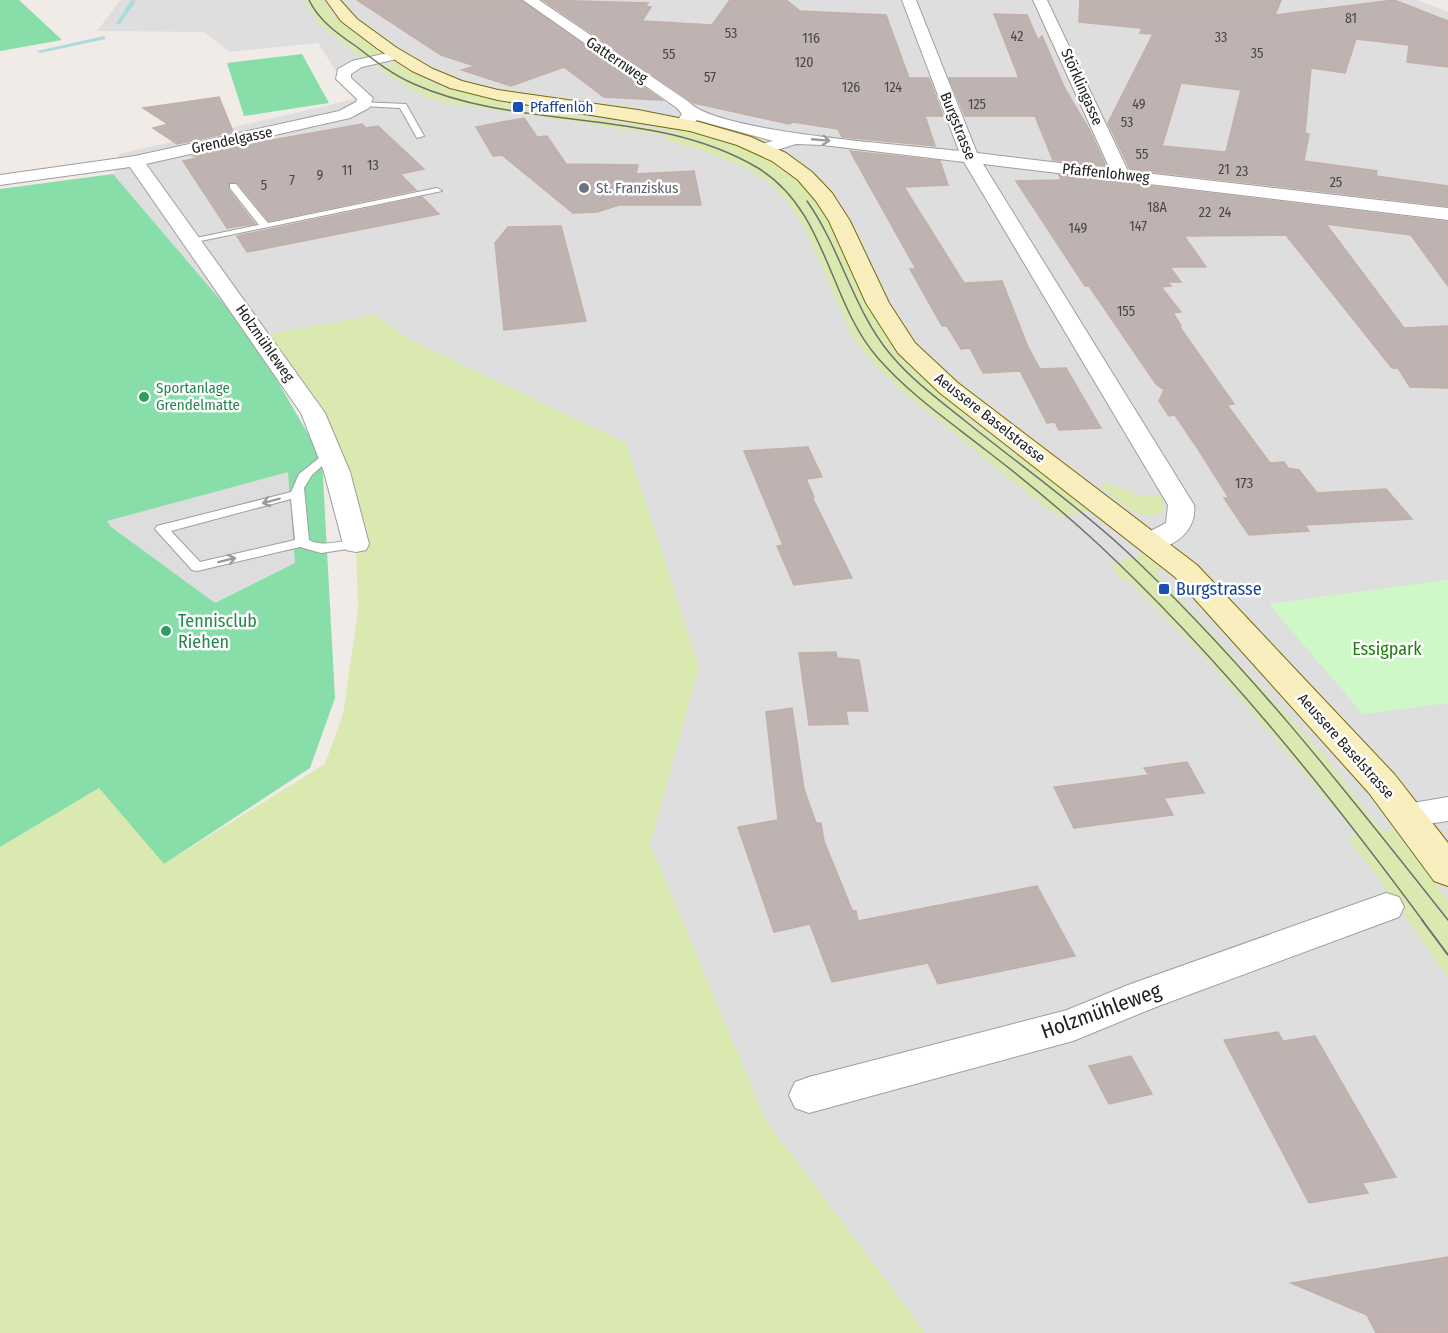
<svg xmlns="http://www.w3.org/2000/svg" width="1448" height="1333" font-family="'Fira Sans Condensed',sans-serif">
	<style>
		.residential { fill: #dfdede }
		.grass { fill: #d9e9af }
		.park { fill: #cef9c6 }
		.pitch { fill: #87dea9 }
		.parking { fill: #ddd }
		.plaza { fill: #dbdee7 }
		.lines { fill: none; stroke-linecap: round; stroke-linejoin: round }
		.stream { fill: #a9dddd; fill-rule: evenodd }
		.building { fill: #beb3b1; stroke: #c2afaa; stroke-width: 1.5; fill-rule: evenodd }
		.service-casing { stroke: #9e9e9e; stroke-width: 2 }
		.minor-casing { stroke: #9e9e9e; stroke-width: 2 }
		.secondary-casing { stroke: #786b07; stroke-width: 2 }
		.service { fill: #fff; fill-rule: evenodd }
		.minor { fill: #fff; fill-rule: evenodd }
		.secondary { fill: #f9eebd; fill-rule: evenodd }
		.tram-far1 { stroke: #6f6f6f; stroke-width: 1.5 }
		.tram { stroke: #6f6f6f; stroke-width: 2 }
		.oneway { stroke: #9b9b9b }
		.transit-dot { fill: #1a4fb4; stroke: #fff; stroke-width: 2 }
		.worship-dot { fill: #6b7280; stroke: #fff; stroke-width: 2 }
		.leisure-dot { fill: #2e9e5b; stroke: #fff; stroke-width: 2 }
		.labels { text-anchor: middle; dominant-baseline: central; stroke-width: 5; stroke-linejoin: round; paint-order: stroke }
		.far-number-label { font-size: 14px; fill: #484645 }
		.far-street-label { font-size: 15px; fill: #212121; stroke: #fff }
		.far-transit-label { font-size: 15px; fill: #164399; stroke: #fff; text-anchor: start }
		.far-worship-label { font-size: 15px; fill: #5b616d; stroke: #fff; text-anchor: start }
		.far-leisure-label { font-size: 15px; fill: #27864d; stroke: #fff; text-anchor: start }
		.number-label { font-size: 15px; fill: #484645 }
		.transit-label { font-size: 18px; fill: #164399; stroke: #fff; text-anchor: start }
		.leisure-label { font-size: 18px; fill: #27864d; stroke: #fff; text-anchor: start }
		.park-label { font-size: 18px; fill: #1e7f0e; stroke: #fff }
		.near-street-label { font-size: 21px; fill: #212121; stroke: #fff }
	</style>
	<rect width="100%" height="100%" fill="#f1ebe7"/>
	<path class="residential" d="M120,0H1417L1448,12V1333H926L767,1123L650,844L699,667L407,338L375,315L252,337L113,174L119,154L354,99L318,43L230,52L204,32L97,31Z"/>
	<path class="grass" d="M304,0H323L335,18L383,54L362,58L318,23Z
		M396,64L439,86L500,100L497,102L675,132L680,129C727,139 795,161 821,206C849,255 862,310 900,353C954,415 1026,460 1090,510L1063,518L1049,510L903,392L872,362L851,334L806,230L785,198L768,182L745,167L696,148L664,140L669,136L446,103L423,96L375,67Z
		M375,315L407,338L626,443L699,667L650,844L767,1123L926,1333H0V847L99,788L164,864L325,764L343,714L358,611L356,544L328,455L252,337Z
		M1106,482L1139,495H1161L1164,510C1144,529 1114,496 1099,484Z
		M1144,554L1162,570L1155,572L1323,754L1382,831L1394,830L1442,892L1448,901V978L1374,871L1347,838L1358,836L1210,663L1128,579L1121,580L1110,564Z"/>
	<path class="park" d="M1448,580V703L1363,714L1269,604Z"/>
	<path class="pitch" d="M0,0H19L62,40L0,51Z
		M302,54L329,103L244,116L227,63Z
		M113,174L252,337L322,458L335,698L310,768L164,864L99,788L0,847V189Z"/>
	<path class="parking" d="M288,472L295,563L215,603L111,527L107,521Z"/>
	<path class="plaza" d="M667,101L689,102L705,110L827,138L785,151L740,133L662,116L652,111L653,107Z"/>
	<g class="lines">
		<path class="stream" d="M131,0L136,1L120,24H116Z
			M104,36L106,39L40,53L37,51Z"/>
	</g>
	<path class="building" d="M357,0H521L662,100L604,97L564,67L511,86L462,70L475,66L441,55Z
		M543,0L648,3L645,6L651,7L642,21L712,25L730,0H786L800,11L886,15L909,78H929L943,116H925L935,146L842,137L838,129L793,122L789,124L694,103Z
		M1080,0H1281L1275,15L1394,0L1448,21V67L1407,62L1409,45L1356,39L1345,73L1311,68L1305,133L1309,134L1304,161L1377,171L1376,176L1448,186V206L1130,169L1108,123L1153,34L1140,33L1142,28L1079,22ZM1181,83L1241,90L1226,152L1162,146Z
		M994,14L1027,15L1038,40L1042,36L1065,89L1089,129L1106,166L1053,160L1035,116H965L949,78H1019Z
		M219,97L233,132L177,144L153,128L168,124L143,108Z
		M524,118L537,137L547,136L566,164L638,165L636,174L694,171L701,205H619L597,212L573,213L502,155L493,156L476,127Z
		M362,124L366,128L378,126L424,169L400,174L416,190L269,221L238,183L230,182L228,189L255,224L227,228L183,161L197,158L193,156L238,146Z
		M850,151L940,161L948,185L904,187L964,283L1002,281L1028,347L1040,369L1066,368L1101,428L1059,430L1055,422L1047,423L1020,371L983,373L970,348L961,349L947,326H942L910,269H916Z
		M1059,175L1448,222V286L1411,235L1326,224L1404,328L1448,326V388L1410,387L1398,368H1392L1286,235L1184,236L1206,267H1170L1181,282H1168L1171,286L1161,287L1181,312L1173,313L1181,326H1179L1234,404L1227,405L1270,463L1284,462L1288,468L1299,470L1317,493L1386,489L1412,519L1305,525L1309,531L1249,535L1224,498H1229L1198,449L1175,415L1169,416L1159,401L1164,390L1156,384L1089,286H1085L1016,181L1061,180Z
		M422,197L439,214L247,252L237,236Z
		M561,226L586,321L504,330L495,243L508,227Z
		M808,447L822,477L806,479L814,497H812L852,578L794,585L777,546L783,545L744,451Z
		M836,652L837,658L859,660L868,711H846L848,724L809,725L799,653Z
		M792,708L804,789L816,823H821L824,841L852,910L856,911L858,921L1037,886L1075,956L938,984L928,963L832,982L810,924L774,932L738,827L778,820L766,712Z
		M1187,762L1204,793L1164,798L1173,815L1074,828L1054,787L1149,775L1144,768Z
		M1278,1032L1283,1041L1315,1036L1396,1177L1362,1183L1368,1193L1309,1203L1224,1040Z
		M1131,1056L1152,1094L1109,1104L1089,1066Z
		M1448,1257V1333H1376L1367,1315L1291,1283Z"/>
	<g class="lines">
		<defs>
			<path id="service" d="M360,102L406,104L424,136L417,138L400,108L363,106L359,104Z
				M230,184H236L268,223L437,188L442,191L191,243V239L259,225L230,188Z
				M328,451L334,455L312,475L304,488L309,540C326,550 352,534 363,544L361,547L321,553L300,547L197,571L192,570L155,529L157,526L291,492L299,474ZM291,499L295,540L200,562L171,531Z"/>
			<path id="minor" d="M523,0H539L689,102C717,133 908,145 959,151L902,0H916L977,153L1110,169L1033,0H1047L1128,171L1448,208V220L983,164L1194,505C1198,533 1167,554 1141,548L1138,542L1141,536L1166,523L1168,505L964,162L823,145L796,144L764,154L755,149L758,145L773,141L697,120L689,127H677L675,124L682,114L677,108Z
				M396,51L401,52L403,55L401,58L362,67L351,74V78L373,98L369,108L350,118L146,164L325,413L350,472L369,544L366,550L356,552L346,550L343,544L324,472L301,413L130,167L0,185V175L135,156L339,111L356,102L357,99L336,79L338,69L352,61Z
				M1448,797V821L1407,827L1395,824L1390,815L1395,806Z
				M1386,893L1399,897L1404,907L1399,917L1156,1007L1073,1041L809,1113L795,1108L789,1095L795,1082L809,1077L1067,1010L1128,985Z"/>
			<path id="secondary" d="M326,0H340L357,19L397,48L433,69L462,81L498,90L638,110L699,122L751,137L786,153L812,172L832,193L850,221L889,303L915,343L958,383L1197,565L1395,775L1448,843V886L1434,881L1369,793L1175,577L940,393L898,353L866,303L829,221L816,201L798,180L772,161L737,145L690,131L498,100L450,88L412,71L378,49L341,21Z"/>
		</defs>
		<use href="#service" class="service-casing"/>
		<use href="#minor" class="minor-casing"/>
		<use href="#secondary" class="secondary-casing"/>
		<use href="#service" class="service"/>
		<use href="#minor" class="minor"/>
		<use href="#secondary" class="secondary"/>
		<path class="tram-far1" d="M309,0C319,21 338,34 357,47C375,61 393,75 414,84C522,132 654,106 758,168C827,210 828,300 877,357C909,394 949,421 987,451C1025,480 1062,511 1097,543C1219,657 1324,787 1423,921
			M807,201C841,249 853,310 891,355C912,380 939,400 964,420C1017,463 1073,502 1124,549C1244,661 1346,791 1448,920"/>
		<path class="tram" d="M1422,920L1448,955"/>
	</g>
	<defs><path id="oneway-shaft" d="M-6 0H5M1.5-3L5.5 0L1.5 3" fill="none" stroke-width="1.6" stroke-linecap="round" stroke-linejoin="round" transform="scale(1.5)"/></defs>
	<g class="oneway">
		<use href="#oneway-shaft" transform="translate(821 140) rotate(5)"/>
		<use href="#oneway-shaft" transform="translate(271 501) rotate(165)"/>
		<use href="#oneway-shaft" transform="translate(227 560) rotate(-14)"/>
	</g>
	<g class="transit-dot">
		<rect x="512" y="101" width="12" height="12" rx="3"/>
		<rect x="1158" y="583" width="12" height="12" rx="3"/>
	</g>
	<circle class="worship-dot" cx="584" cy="188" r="6"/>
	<g class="leisure-dot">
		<circle cx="144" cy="397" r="6"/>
		<circle cx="166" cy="631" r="6"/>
	</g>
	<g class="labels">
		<g class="far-number-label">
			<text x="1351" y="18">81</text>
			<text x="731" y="33">53</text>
			<text x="1017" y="36">42</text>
			<text x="1221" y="37">33</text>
			<text x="811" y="38">116</text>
			<text x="1257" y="53">35</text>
			<text x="669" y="54">55</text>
			<text x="804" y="62">120</text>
			<text x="710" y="77">57</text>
			<text x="851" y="87">126</text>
			<text x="893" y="87">124</text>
			<text x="977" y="104">125</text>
			<text x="1139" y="104">49</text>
			<text x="1127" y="122">53</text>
			<text x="1142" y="154">55</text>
			<text x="373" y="165">13</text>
			<text x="1224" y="169">21</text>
			<text x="347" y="170">11</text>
			<text x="1242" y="171">23</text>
			<text x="320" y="175">9</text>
			<text x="292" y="180">7</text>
			<text x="1336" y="182">25</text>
			<text x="264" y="185">5</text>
			<text x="1157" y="207">18A</text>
			<text x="1205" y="212">22</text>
			<text x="1225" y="212">24</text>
			<text x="1138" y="226">147</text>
			<text x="1078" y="228">149</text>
			<text x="1126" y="311">155</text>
		</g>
		<g class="far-street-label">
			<text transform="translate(617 60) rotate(34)">Gatternweg</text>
			<text transform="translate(1082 87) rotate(66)">Störklingasse</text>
			<text transform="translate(958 126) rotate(68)">Burgstrasse</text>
			<text transform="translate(232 140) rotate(-12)">Grendelgasse</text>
			<text transform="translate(1106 173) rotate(6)">Pfaffenlohweg</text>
			<text transform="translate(265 343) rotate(55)">Holzmühleweg</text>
			<text transform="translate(990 418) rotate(38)">Aeussere Baselstrasse</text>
			<text transform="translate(1346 746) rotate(48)">Aeussere Baselstrasse</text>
		</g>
		<g class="far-transit-label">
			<text x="530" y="107">Pfaffenloh</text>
		</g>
		<g class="far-worship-label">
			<text x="596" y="188">St. Franziskus</text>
		</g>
		<g class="far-leisure-label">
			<text x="156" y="388">Sportanlage<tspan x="156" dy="17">Grendelmatte</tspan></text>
		</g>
		<g class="number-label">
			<text x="1244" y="483">173</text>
		</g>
		<g class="transit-label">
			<text x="1176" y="589">Burgstrasse</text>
		</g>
		<g class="leisure-label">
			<text x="178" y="621">Tennisclub<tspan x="178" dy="21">Riehen</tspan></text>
		</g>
		<g class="park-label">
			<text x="1387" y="649">Essigpark</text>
		</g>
		<g class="near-street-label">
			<text transform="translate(1101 1011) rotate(-20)">Holzmühleweg</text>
		</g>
	</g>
</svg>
